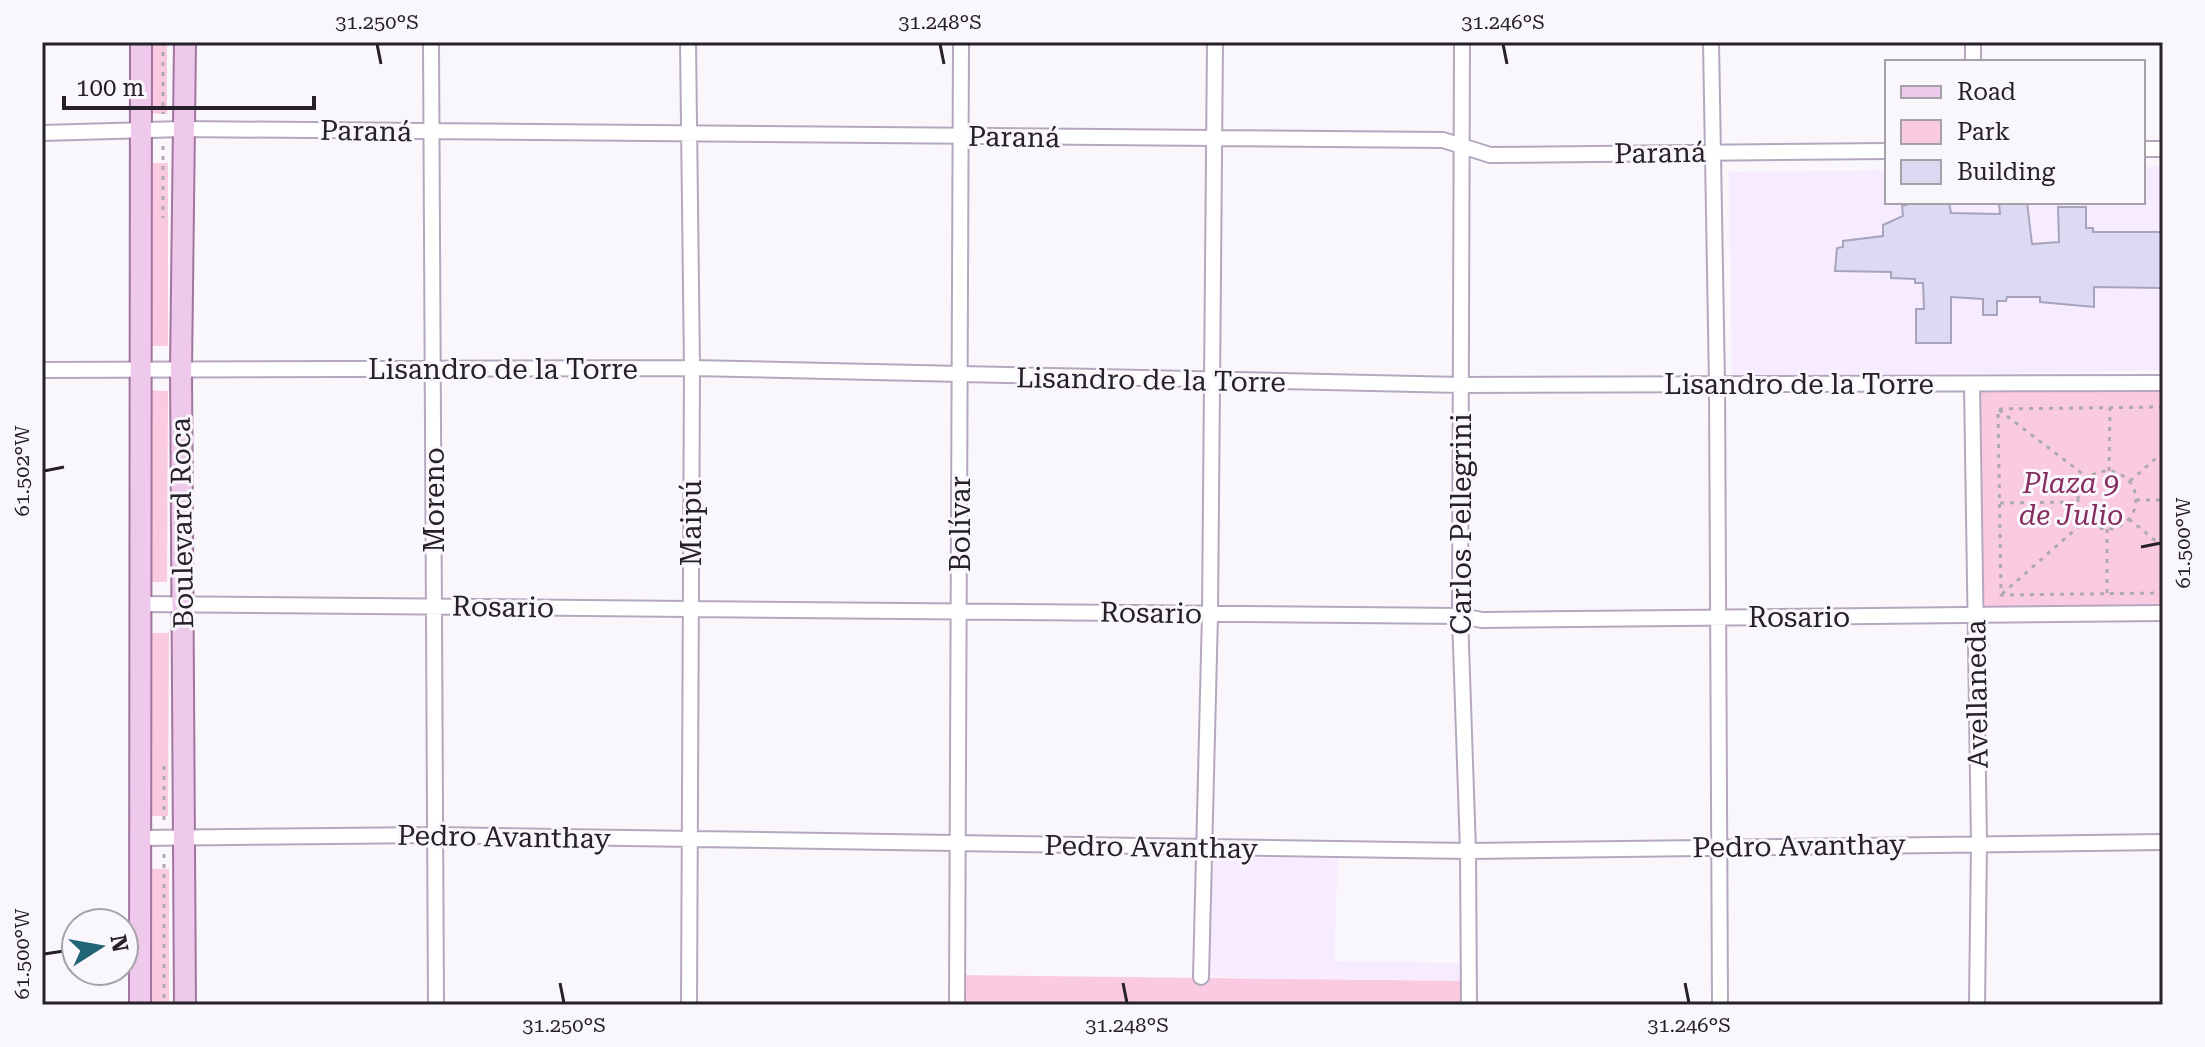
<svg xmlns="http://www.w3.org/2000/svg" width="2205" height="1047" font-family="'Roboto Serif',serif">
	<style>
		.built { fill: #f7ecff }
		.green { fill: #facae0 }
		.building { fill: #ddd9f3; stroke: #a8a3bc; stroke-width: 2 }
		.lines { fill: none; stroke-linecap: round; stroke-linejoin: round }
		.minor-casing { stroke: #b5a8be; stroke-width: 18 }
		.primary-casing { stroke: #a1769e; stroke-width: 24 }
		.path { stroke: #ada9af; stroke-width: 3; stroke-dasharray: 4 6; stroke-linecap: butt }
		.minor { stroke: #fff; stroke-width: 14 }
		.primary { stroke: #efc9eb; stroke-width: 20 }
		.ticks { fill: none; stroke: #252029; stroke-width: 3 }
		.labels { text-anchor: middle; dominant-baseline: central; stroke-width: 6; stroke-linejoin: round; paint-order: stroke }
		.street-label { font-size: 28px; fill: #252029; stroke: #faf7fc }
		.park-label { font-size: 28px; font-style: italic; fill: #842d5e; stroke: #faf7fc }
		.neatline { fill: none; stroke: #252029; stroke-width: 3 }
		.ticks-label { font-size: 20px; text-anchor: middle; fill: #252029 }
	</style>
	<rect width="100%" height="100%" fill="#faf7fc"/>
	<path class="built" d="M2163,166V371L1732,376L1729,172L1887,170V202H2143V167Z
		M1209,853L1338,858L1334,961L1468,963L1469,981L1201,977Z"/>
	<path class="green" d="M146,42H167V114L146,113Z
		M147,163H168V346H146Z
		M2163,389V609L1980,612L1977,390Z
		M147,390L168,391L167,582H146Z
		M148,633H169L168,816H147Z
		M148,869H169V1005H147Z
		M957,975L1469,981L1468,1005H957Z"/>
	<path class="building" d="M1916,202H1949L1951,213L2000,214L1999,202H2027L2032,244L2059,242L2058,207H2086V228H2093V232H2163V288L2094,287V307L2040,302V297H2007L2006,301H1997V315H1983V299L1951,297V343H1916V309H1924L1923,283H1915V279L1891,278V272L1835,271L1837,248L1843,247V241L1883,236V225L1903,216L1902,206Z"/>
	<g class="lines">
		<defs>
			<path id="minor" d="M431,42L436,1005
				M688,42L692,368L689,1005
				M1462,42L1460,616L1468,851L1469,1005
				M1711,42L1717,384L1720,1005
				M1973,42V62
				M42,133L183,129L1443,140L1490,155L1887,151
				M2143,149H2163
				M42,370L692,368L1461,385L2163,383
				M1972,384L1979,843L1977,1005
				M139,604L1460,616L1482,620L2163,613
				M140,838L435,835L1468,851L2163,842
				M1201,977L1210,614L1215,42
				M957,1005L961,42"/>
			<path id="primary" d="M140,1005L141,42
				M185,1005L181,370L185,42"/>
		</defs>
		<use href="#minor" class="minor-casing"/>
		<use href="#primary" class="primary-casing"/>
		<path class="path" d="M163,42V114
			M163,146V218
			M2163,407L1998,409L2001,595L2163,593
			M1999,410L2088,478
			M2109,471L2110,408
			M2078 500a29 29 0 1 1 58 0a29 29 0 1 1-58 0Z
			M2130,481L2163,452
			M2136,500H2163
			M2000,503L2079,502
			M2129,519L2163,547
			M2107,593V529
			M2002,594L2086,520
			M164,766V822
			M164,854V1005"/>
		<use href="#minor" class="minor"/>
		<use href="#primary" class="primary"/>
	</g>
	<path class="ticks" d="M377,44L381,64M940,44L944,64M1503,44L1507,64M44,471L64,467M2141,547L2161,543M44,954L64,951M560,983L564,1003M1123,983L1127,1003M1685,983L1689,1003"/>
	<g class="labels">
		<g class="street-label">
			<text transform="translate(366 131) rotate(1)">Paraná</text>
			<text transform="translate(1014 137) rotate(1)">Paraná</text>
			<text transform="translate(1660 153) rotate(-1)">Paraná</text>
			<text x="503" y="369">Lisandro de la Torre</text>
			<text transform="translate(1151 380) rotate(1)">Lisandro de la Torre</text>
			<text x="1799" y="384">Lisandro de la Torre</text>
			<text transform="translate(434 500) rotate(-90)">Moreno</text>
			<text transform="translate(182 523) rotate(-91)">Boulevard Roca</text>
			<text transform="translate(691 523) rotate(-90)">Maipú</text>
			<text transform="translate(960 524) rotate(-90)">Bolívar</text>
			<text transform="translate(1461 524) rotate(-90)">Carlos Pellegrini</text>
			<text transform="translate(503 607) rotate(1)">Rosario</text>
			<text transform="translate(1151 613) rotate(1)">Rosario</text>
			<text x="1799" y="617">Rosario</text>
			<text transform="translate(1977 694) rotate(-91)">Avellaneda</text>
			<text transform="translate(504 837) rotate(1)">Pedro Avanthay</text>
			<text transform="translate(1799 846) rotate(-1)">Pedro Avanthay</text>
			<text transform="translate(1151 847) rotate(1)">Pedro Avanthay</text>
		</g>
		<g class="park-label">
			<text x="2071" y="483">Plaza 9<tspan x="2071" dy="32">de Julio</tspan></text>
		</g>
	</g>
	<rect width="2205" height="1047" fill="none" stroke="#faf7fc" stroke-width="88"/>
	<rect x="1885" y="60" width="260" height="144" fill="#faf7fc" stroke="#a5a1a8" stroke-width="2"/>
	<rect x="1901" y="86" width="40" height="12" fill="#efc9eb" stroke="#a5a1a8" stroke-width="2"/>
	<text x="1957" y="100" font-size="24" fill="#252029">Road</text>
	<rect x="1901" y="120" width="40" height="24" fill="#facae0" stroke="#a5a1a8" stroke-width="2"/>
	<text x="1957" y="140" font-size="24" fill="#252029">Park</text>
	<rect x="1901" y="160" width="40" height="24" fill="#ddd9f3" stroke="#a5a1a8" stroke-width="2"/>
	<text x="1957" y="180" font-size="24" fill="#252029">Building</text>
	<g transform="translate(100 947) rotate(79)"><circle r="38" fill="#faf7fc" stroke="#a5a1a8" stroke-width="2"/>
	<path d="M0-6L14 30L0 20L-14 30Z" fill="#206476"/>
	<text y="-12" font-size="22" font-weight="bold" text-anchor="middle" fill="#252029">N</text>
	</g>
	<path d="M64 96v12h250v-12" fill="none" stroke="#252029" stroke-width="4"/>
	<text x="76" y="96" font-size="24" fill="#252029" stroke="#faf7fc" stroke-width="6" paint-order="stroke">100 m</text>
	<rect x="44" y="44" width="2117" height="959" class="neatline"/>
	<g class="ticks-label">
		<text x="377" y="29">31.250°S</text>
		<text x="940" y="29">31.248°S</text>
		<text x="1503" y="29">31.246°S</text>
		<text transform="translate(22 471) rotate(-90)" y="7">61.502°W</text>
		<text transform="translate(2183 543) rotate(-90)" y="7">61.500°W</text>
		<text transform="translate(22 954) rotate(-90)" y="7">61.500°W</text>
		<text x="564" y="1032">31.250°S</text>
		<text x="1127" y="1032">31.248°S</text>
		<text x="1689" y="1032">31.246°S</text>
	</g>
</svg>
